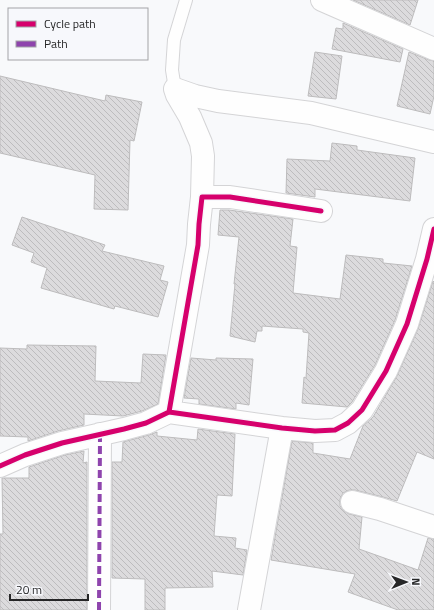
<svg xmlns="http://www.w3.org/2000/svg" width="434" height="610" font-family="'Titillium Web',sans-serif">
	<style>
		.building { fill: url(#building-back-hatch); stroke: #bdbcbd }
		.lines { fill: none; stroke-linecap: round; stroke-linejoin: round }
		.lane-casing { stroke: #d4d4d6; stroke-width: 14 }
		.street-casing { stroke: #d4d4d6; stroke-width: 24 }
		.lane { stroke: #fefefe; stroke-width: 12 }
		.street { stroke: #fefefe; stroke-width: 22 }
		.quiet { stroke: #8e44ad; stroke-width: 4; stroke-dasharray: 8 4; stroke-linecap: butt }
		.cycleway-casing { stroke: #f7f8fc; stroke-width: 8 }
		.cycleway { stroke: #d6006c; stroke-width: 5 }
	</style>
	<defs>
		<pattern id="building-back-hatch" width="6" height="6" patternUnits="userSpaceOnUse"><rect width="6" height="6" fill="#dcdbdd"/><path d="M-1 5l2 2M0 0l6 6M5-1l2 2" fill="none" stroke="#bdbcbe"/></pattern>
	</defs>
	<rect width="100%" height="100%" fill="#f8f9fb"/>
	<path class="building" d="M353,0H418L410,25Z
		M343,23L403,49L400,62L332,49L336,28L343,29Z
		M315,52L342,56L336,99L308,96Z
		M409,52L429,60L434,61V96L430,114L397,106Z
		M0,76L105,101L106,95L142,102L134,141L130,140L128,210L94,209L95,175L0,153Z
		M332,143L357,146V150L415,158L410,201L315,189V197L286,193L287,159L330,161Z
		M220,210H229L293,219L290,246L297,247L293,293L340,299L346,255L383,259V263L412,266L395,320L375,365L352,402L347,407L302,403L304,377L306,378L309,333L303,332V329L262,326V331H257L255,342L230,336L235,284H234L239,237L218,235Z
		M22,217L105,245L102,251L164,266L160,280L168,282L158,317L115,306L114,309L41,288L47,268L31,262L34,253L12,245Z
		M433,281L434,282V459L417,452L397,501L383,497L355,490H349L343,493L340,499V506L344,511L349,514L362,517L359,549L418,570L428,538L434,539V610H398L348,592L355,574L271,560L292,441L313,443V453L350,459L363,426L373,417L397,376L418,329Z
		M27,345L96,346L95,381L141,383L143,354L166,355L158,404L142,411L123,416L84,414V425L58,431L28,441V437L0,436V348L27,349Z
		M191,358L216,360V358L253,359L249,405L236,403V409L199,404V399L184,398Z
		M198,429L235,434L232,496L217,495L214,536L236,538L235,548L247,550L243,575L212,571L213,587L165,588V610H145V579L112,578V462H122L123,442L149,435L157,432V436L197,440Z
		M84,451L83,463L87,462V610H0V534H3L2,478H29V467L65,455Z"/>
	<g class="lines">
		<defs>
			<path id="lane" d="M175,89L172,70L174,40L186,0"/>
			<path id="street" d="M322,0L434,49
				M175,89L195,96L218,101L311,113L434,142
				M175,89L177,95L190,117L201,143L203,156L202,197
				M169,412L198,245L199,224L202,197H230L321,211
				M0,466L25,455L62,443L124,429L146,423L169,412L282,428L315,431L335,430L348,423L362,410L386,371L407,324L427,259L434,229
				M352,502L380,509L434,527
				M99,610L100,434
				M249,610L282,428"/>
		</defs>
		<use href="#lane" class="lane-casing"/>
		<use href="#street" class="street-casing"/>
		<use href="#lane" class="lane"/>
		<use href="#street" class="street"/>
		<path class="quiet" d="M99,610L100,434"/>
		<defs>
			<path id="cycleway" d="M169,412L198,245L199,224L202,197H230L321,211
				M0,466L25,455L62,443L124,429L146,423L169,412L282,428L315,431L335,430L348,423L362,410L386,371L407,324L427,259L434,229"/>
		</defs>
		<use href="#cycleway" class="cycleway-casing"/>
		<use href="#cycleway" class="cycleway"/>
	</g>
	<rect x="8" y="8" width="140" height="52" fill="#f7f8fc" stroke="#a3a4a7"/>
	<rect x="16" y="21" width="20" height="6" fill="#d6006c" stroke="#a3a4a7"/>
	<text x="44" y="28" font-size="12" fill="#262627">Cycle path</text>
	<rect x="16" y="41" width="20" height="6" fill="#8e44ad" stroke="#a3a4a7"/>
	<text x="44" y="48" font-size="12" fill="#262627">Path</text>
	<g transform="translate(406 582) rotate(89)" stroke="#f7f8fc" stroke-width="3" paint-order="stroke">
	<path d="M0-3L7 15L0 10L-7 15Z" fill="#262627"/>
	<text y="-6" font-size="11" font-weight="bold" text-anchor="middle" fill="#262627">N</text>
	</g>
	<path d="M10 594v6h78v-6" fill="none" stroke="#262627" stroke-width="2"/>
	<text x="16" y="594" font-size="12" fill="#262627" stroke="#f7f8fc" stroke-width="3" paint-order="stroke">20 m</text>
</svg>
